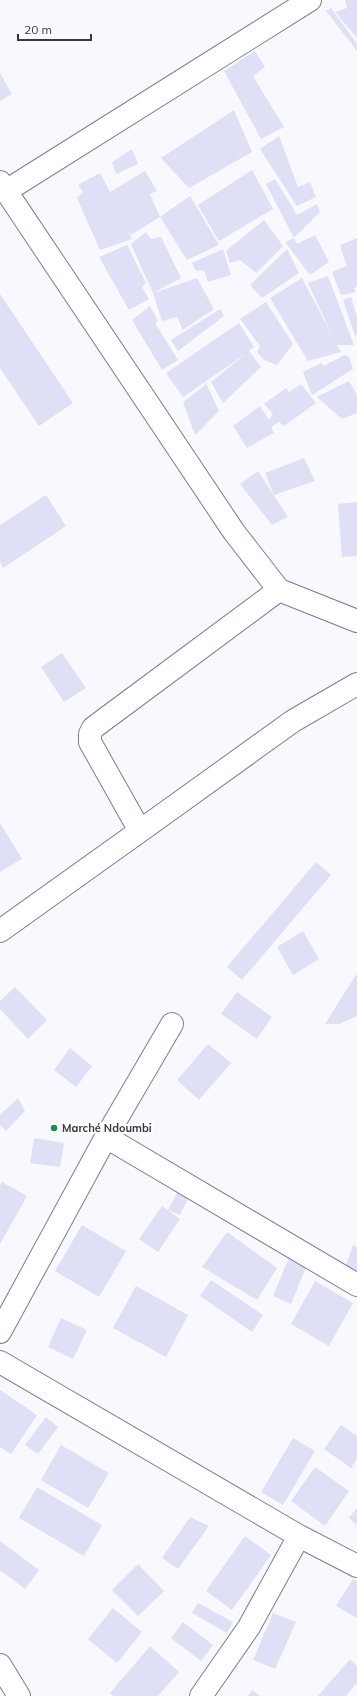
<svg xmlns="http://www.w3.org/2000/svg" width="357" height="1696" font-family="Mulish,sans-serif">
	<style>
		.building { fill: #dfdff6 }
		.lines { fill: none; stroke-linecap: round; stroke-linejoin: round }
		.minor-casing { stroke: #7c7c98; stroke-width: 24 }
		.minor { stroke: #fff; stroke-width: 22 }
		.poi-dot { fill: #14914e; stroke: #fff; stroke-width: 1.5 }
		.labels { text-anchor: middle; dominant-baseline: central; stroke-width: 4; stroke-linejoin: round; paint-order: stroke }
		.poi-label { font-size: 11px; font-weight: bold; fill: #373743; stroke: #fff; text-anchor: start }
	</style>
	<rect width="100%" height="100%" fill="#f8f8ff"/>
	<path class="building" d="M345,0H357V38L335,12L347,8Z
		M331,8L357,44V51L326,11Z
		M255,51L265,67L253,76L284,127L261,139L224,71Z
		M0,73L12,94L0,101Z
		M234,110L252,152L189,188L161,158Z
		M279,136L298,187L310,182L316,197L297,206L260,149Z
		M132,149L138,164L116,174L112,162Z
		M252,170L273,209L219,241L198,205Z
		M145,171L157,191L150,194L160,217L131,235L127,230L132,239L100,250L77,198L83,192L78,185L100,173L110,192Z
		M275,179L297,215L317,204L320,212L294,238L297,244L315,235L329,262L310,275L285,242L294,238L266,184Z
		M190,196L219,245L187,260L160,217Z
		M264,220L283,246L256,273L240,260L230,263L226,251Z
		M146,232L151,239L161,237L181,278L153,293L131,244Z
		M357,238V287L354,288L356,292L341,295L332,272L346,266L349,273L340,245Z
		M127,245L146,283L142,287L149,299L129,310L99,257Z
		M223,249L231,275L208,282L204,270L196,271L192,263Z
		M287,249L299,273L262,298L250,285Z
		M328,276L354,345H337L341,352L308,361L270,298L302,278L333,337L308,283Z
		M197,278L214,309L183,330L177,317L162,321L153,293Z
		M0,294L73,403L39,426L0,368Z
		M351,297L356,314H357V335L355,336L343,300Z
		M266,302L293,344L277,365L264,360L257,352L260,346L240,319Z
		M150,306L158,321L155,323L178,360L162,370L132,320Z
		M220,309L224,316L178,351L171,340Z
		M239,323L254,347L249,351L261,367L223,403L211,382L247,353L183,397L166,373Z
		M344,355L349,357L353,369L312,395L303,372L321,363L324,366Z
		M349,381L357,395V413L342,419L317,397Z
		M206,383L219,411L195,435L183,402L203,387Z
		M301,384L316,403L284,426L279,422L271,427L274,433L247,448L233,426L260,406L269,420L273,414L264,404L286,388L289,392Z
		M304,458L315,481L274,495L265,473Z
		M258,471L288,517L272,525L240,484Z
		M46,495L66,526L3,568L0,562V525Z
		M357,502V556L342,557L338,504Z
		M62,653L86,688L64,702L41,667Z
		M0,823L22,859L0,872Z
		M316,862L331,875L242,980L227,967Z
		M303,931L319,959L293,975L277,947Z
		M357,973V1016L339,1024H325Z
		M15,987L47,1020L28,1039L0,1009V1001Z
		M237,992L272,1017L257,1039L221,1014Z
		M208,1044L231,1063L199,1100L177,1080Z
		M70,1048L92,1066L76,1087L54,1070Z
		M18,1098L25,1111L6,1131L0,1125V1115Z
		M34,1138L64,1143L60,1167L30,1163Z
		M2,1182L27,1196L0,1244V1185Z
		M180,1187L191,1193L180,1215L168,1210Z
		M162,1206L180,1219L158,1252L139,1239Z
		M82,1225L126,1251L99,1297L55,1271Z
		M227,1232L277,1268L257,1300L202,1267Z
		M353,1245L357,1247V1282L342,1276Z
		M291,1253L309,1260L291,1304L273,1296Z
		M211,1280L263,1315L252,1332L200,1296Z
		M315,1281L353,1303L329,1346L291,1324Z
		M136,1286L188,1315L166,1357L113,1328Z
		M61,1318L87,1330L73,1359L48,1347Z
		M0,1390L37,1415L11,1454L0,1447Z
		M46,1417L58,1427L38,1454L25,1445Z
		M341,1425L357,1436V1459L351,1468L324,1449Z
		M293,1438L315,1451L283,1505L261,1492Z
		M61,1445L109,1473L88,1508L41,1480Z
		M315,1467L349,1491L325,1526L291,1501Z
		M37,1487L102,1525L84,1556L19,1518Z
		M357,1508V1525L349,1518Z
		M190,1517L209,1526L178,1569L162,1558Z
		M245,1536L271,1555L232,1610L206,1591Z
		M0,1541L39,1570L25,1589L0,1570Z
		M138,1564L164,1591L138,1616L112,1590Z
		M353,1579L357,1581V1618L336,1606Z
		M198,1603L233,1622L227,1633L192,1613Z
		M113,1608L142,1632L117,1663L88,1639Z
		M273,1613L296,1622L275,1669L253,1660Z
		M183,1622L213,1645L201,1661L171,1638Z
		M150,1646L179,1672L158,1696H113L110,1693Z
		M350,1659L357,1666V1683L346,1696H318Z
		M252,1690L261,1696H248Z"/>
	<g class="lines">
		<defs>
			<path id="minor" d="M0,182L234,532L279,590L357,621
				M6,191L310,0
				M140,831L293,721L357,684
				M0,931L140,831L90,742V734L93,728L279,590
				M106,1137L357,1285
				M0,1332L106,1137L172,1024
				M0,1362L299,1536L357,1566
				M0,1665L19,1696
				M201,1696L249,1627L299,1536"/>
		</defs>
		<use href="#minor" class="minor-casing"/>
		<use href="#minor" class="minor"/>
	</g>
	<circle class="poi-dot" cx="54" cy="1128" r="4"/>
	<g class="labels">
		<g class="poi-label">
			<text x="62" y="1128">Marché Ndoumbi</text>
		</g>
	</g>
	<path d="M18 34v6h73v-6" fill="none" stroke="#373743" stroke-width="2"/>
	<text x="24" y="34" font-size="12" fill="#373743" stroke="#ffffff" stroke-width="3" paint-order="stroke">20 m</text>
</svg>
